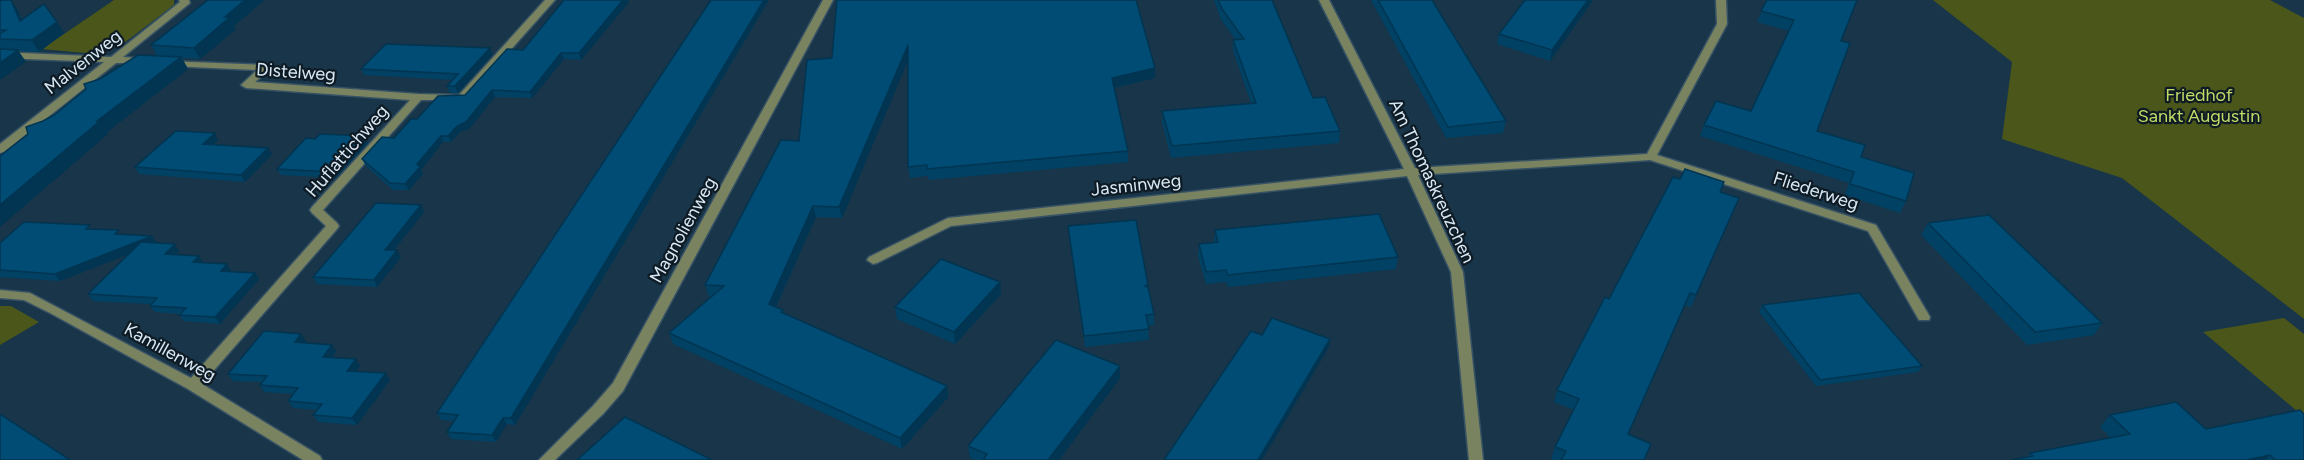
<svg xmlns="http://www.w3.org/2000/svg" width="2304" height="460" font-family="Figtree,sans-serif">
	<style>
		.green { fill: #4a561a }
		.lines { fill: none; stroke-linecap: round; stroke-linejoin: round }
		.street-casing { stroke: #375265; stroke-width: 3 }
		.street { fill: #7a8360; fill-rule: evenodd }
		.wall { fill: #014164 }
		.shaded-wall { fill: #013551 }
		.building { fill: #014c74; stroke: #013551; stroke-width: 1.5 }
		.labels { text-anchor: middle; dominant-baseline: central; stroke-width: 4.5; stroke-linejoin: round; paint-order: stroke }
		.street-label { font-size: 18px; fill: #d8e9f6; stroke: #0f1b24 }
		.park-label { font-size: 18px; fill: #c2db67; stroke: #0f1b24 }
	</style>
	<rect width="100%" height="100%" fill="#183549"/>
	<path class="green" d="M114,0H174V5L124,43L85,53L42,49Z
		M1933,0H2270L2304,18V319L2122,178L2002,139L2012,62Z
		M0,306H11L39,322L0,345Z
		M2284,318L2304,334V417L2203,332Z"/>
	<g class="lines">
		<defs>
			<path id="street" d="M179,0H189L190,3L123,57L147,59V63H116L4,152L0,153V144L104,62L0,58V52L111,57L180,2Z
				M545,0H555L466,100H421L323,210L337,223L339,226L337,229L202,384L320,456L322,460H303L188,389L52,314L24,300L0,298V290L30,293L191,378L326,226L312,213L310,210L312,207L410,100L246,88L241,85L257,70L169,66L165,65V61L270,65V69L255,82L418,94L459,95Z
				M823,0H833L623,391L603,414L555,460H539L593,406L613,383Z
				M1319,0H1329L1415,168L1647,154L1717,24L1716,0H1726L1727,24L1657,155L1876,225L1930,317L1929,320H1919L1868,231L1650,160L1418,175L1463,272L1483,460H1469L1451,272L1407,176L951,226L877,263L873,264L867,260L869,257L948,218L1404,169Z"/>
		</defs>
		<use href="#street" class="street-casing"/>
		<use href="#street" class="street"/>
	</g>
	<path class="wall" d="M208,0H264L234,26L236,29L200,59L182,58L188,69L107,132L108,134L43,121L157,56L151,45Z
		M564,0H628L629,2L581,60L564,59L532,98L495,97L469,129L460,132L451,142H443L421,170L423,174L409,190H393L366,166L362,159L394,138L417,119L465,95L523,50Z
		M711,0H769L515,425L507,424L496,442L451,439L447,432L454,421L441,420L437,413Z
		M837,0L1155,78L1114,88L1128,151V162L929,180L928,176L910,178L908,167V59L842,218L816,217L776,307L783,310L785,314L947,386L948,397L902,449L673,344L669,333L711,296H709L705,285L799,141L832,58Z
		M1214,0H1272L1313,98L1340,131L1339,143L1171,158L1162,122V111L1251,103L1233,51V40H1236L1221,20Z
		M1371,0H1432L1506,121L1503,133L1446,138Z
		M1525,0H1593L1550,61L1497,44L1499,34Z
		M1767,0L1841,41L1817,131L1861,157L1906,201L1900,213L1845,195L1849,183L1700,136L1704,125L1751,111L1789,31L1757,22Z
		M0,1L17,9L22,19L64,33L39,52L18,51L26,62L1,49L0,47Z
		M493,54L458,93H450L447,86L452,80L364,75L361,69Z
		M315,139L368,143L335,178L281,175L277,169Z
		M218,140L213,145L272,154L245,182L139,174L135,167Z
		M1720,192L1734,209L1691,307L1685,305L1628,435L1645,460H1554L1551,459L1555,447L1574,410L1554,402L1557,390L1609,299Z
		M421,205L424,212L394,250L401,257L377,287L317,284L313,277Z
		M1136,220L1148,287L1154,314V325H1148L1149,340L1085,347L1069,237L1068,226Z
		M1928,223L2102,323L2094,335L2027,345L1921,235Z
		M1215,230L1398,257L1396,269L1228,287L1226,282L1206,284L1198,256L1199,244L1214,242Z
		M122,235L152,236L157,243L179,251L175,255L231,271L255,273L259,279L220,324L184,321L179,315L180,314L155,312L150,306L151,304L93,301L88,294L129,254L60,281L0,277V243Z
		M1000,282L1001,294L955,344L897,319L895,307Z
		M1762,305L1922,366L1918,372L1816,386L1759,312Z
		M306,341L304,343L336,351L332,358L360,366L356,371L390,380L357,425L318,422L313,415L318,410L293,408L288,401L294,394L264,392L260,385L262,382L233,381L228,374Z
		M1120,378L1059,460H975L970,458L968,446Z
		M2110,415L2206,429L2304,460H2011L2028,457L2030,453L2111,438L2100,427Z"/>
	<path class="shaded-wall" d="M11,0L17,9L27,32L20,21Z
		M245,0H264L234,26L236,29L200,59L194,48L225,17Z
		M623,0H628L629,2L581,60L579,53Z
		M764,0H769L515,425L511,418Z
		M1588,0H1593L1550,61L1552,50Z
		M57,22L64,33L39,52L32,40Z
		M908,45L910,56L842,218L839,207Z
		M490,48L493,54L458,93L455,86Z
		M18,50L26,62L0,80V63Z
		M561,53L564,59L532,98L530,92Z
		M181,57L188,69L107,132L108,134L0,227V205L97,121Z
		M1155,68V78L1112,88V78Z
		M492,90L495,97L469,129L460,132L451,142L448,136L457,126Z
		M215,133L218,140L207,151L203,144Z
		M364,136L368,143L335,178L332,172Z
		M441,136L443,142L421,170L423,174L409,190L405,184L417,164Z
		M268,148L272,154L245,182L241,175Z
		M421,205L424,212L389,256L385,250Z
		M813,206L816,217L772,315L769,304Z
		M152,236L157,243L60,281L55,274Z
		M175,244L179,251L170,261L165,254Z
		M397,250L401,257L377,287L374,280Z
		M199,256L203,263L193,262Z
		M227,264L231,271L225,277L221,271Z
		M255,273L259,279L220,324L215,317Z
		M1000,282L1001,294L955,344L954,332Z
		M1690,293L1685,305L1623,446L1628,434Z
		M301,334L306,341L299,349L295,342Z
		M1330,339L1329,347L1262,460H1258Z
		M332,345L336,351L327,364L323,357Z
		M356,359L360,366L351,377L347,371Z
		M1120,366V378L1059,460H1048Z
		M386,373L390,380L357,425L352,418Z
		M947,386L948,397L902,449L900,438Z
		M503,418L507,424L496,442L492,435Z
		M2270,455L2265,460H2246Z"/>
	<path class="building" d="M4,0H11L20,21L44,4L57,22L32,40L0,39V34L6,30H0V1Z
		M208,0H245L225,17H230L194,48L151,45Z
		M564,0H623L579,53H561L530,92L492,90L466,122L457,126L448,136H441L417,164L420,167L405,184L390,183L362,159L382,137L394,138L411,119H417L438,96L465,95L507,49L523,50Z
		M711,0H764L511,418H503L492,435L447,432L458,415L437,413Z
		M837,0H1136L1155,68L1112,78L1128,151L927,169V165L908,167V45L839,207L813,206L769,304L783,310L781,312L947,386L900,438L669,333L724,286L705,285L781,140L799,141L807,60L832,58Z
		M1218,0H1272L1313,98L1325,97L1340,131L1172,146L1162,111L1256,103L1233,40L1244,39L1222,9Z
		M1378,0H1432L1506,121L1448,127Z
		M1525,0H1588L1552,50L1499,34Z
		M1767,0H1857L1841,41L1850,43L1817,131L1865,145L1861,157L1914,173L1906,201L1850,184L1854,172L1704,125L1716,101L1751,111L1794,20L1761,11Z
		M386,44L490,48L455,86H447L458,74L361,69Z
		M0,49L18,50L0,63Z
		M138,55L181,57L97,121H100L0,205V156L28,134L26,127L43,121L54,115L86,89L84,84L100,79Z
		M176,131L215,133L203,144L268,148L241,175L135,167Z
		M320,134L364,136L332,172L277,169L306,138L315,139Z
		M1685,169L1724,182L1720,192L1739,198L1696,295L1690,293L1628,434L1651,444L1644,460H1561L1566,451L1555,447L1579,399L1557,390L1605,297L1609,299L1673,177L1680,179Z
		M376,203L421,205L385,250H397L374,280L313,277Z
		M1379,214L1398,257L1228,275L1226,270L1206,272L1199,244L1218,242L1215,230Z
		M1989,215L2102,323L2035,332L1928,223Z
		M1136,220L1148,285L1145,286L1148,287L1154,314L1146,315L1149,329L1084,336L1068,226Z
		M24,222L90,225L86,229L119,230L115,234L152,236L55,274L0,270V243Z
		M141,242L175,244L165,254L199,256L193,262L227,264L221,271L255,273L215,317L179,315L186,308L150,306L157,298L88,294Z
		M941,259L1000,282L954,332L895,307Z
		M1859,293L1922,366L1820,380L1762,305Z
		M1272,318L1330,339L1258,460H1164L1251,331L1262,335Z
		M264,331L301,334L295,342L332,345L323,357L356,359L347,371L386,373L352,418L313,415L322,404L288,401L298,388L260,385L267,376L228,374Z
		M1056,340L1120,366L1048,460H983L987,454L968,446Z
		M2176,402L2206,429L2300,410L2304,414V460H2275L2270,455L2246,460H2011L2033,456L2030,453L2130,434L2110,415Z
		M0,414L70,460H0Z
		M625,417L712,460H577Z"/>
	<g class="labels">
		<g class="street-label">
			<text transform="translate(83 62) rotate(-38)">Malvenweg</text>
			<text transform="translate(296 72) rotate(4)">Distelweg</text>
			<text transform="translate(347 151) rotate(-49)">Huflattichweg</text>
			<text transform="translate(1432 181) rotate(65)">Am Thomaskreuzchen</text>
			<text transform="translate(1136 185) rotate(-6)">Jasminweg</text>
			<text transform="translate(1816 191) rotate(18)">Fliederweg</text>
			<text transform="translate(683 230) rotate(-61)">Magnolienweg</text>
			<text transform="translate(170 352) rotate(29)">Kamillenweg</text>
		</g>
		<g class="park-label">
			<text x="2199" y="95">Friedhof<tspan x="2199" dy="21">Sankt Augustin</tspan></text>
		</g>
	</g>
</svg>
